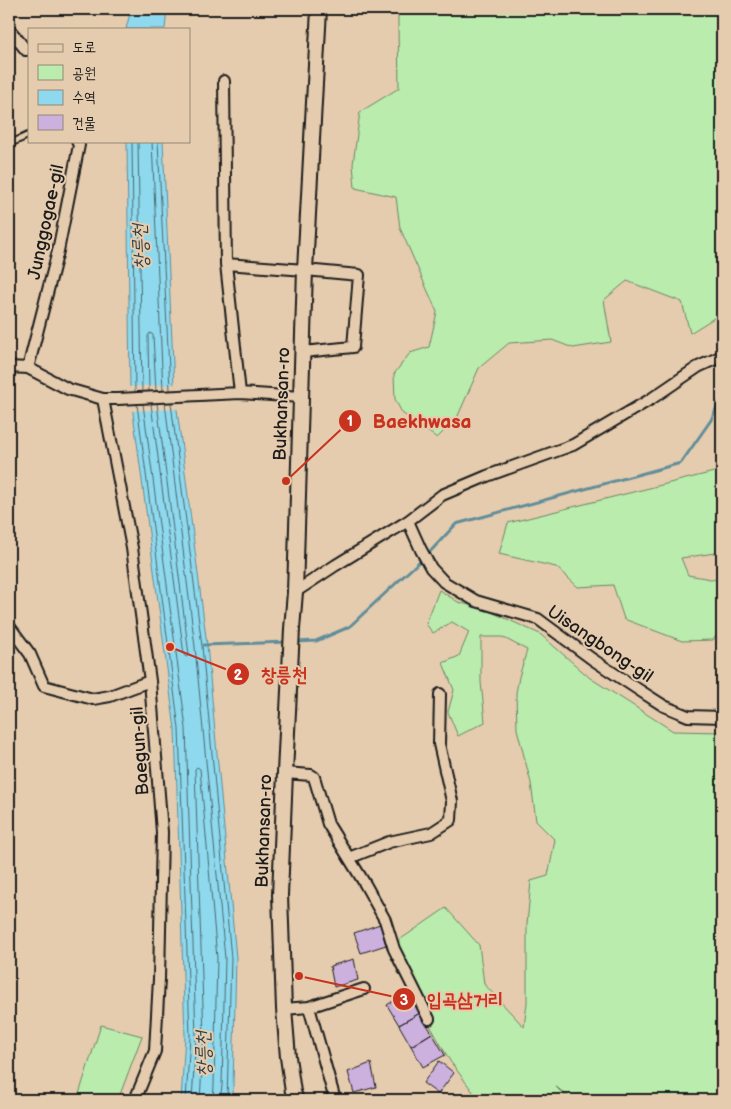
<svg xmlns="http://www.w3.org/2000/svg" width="731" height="1109" font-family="'Balsamiq Sans','Poor Story',sans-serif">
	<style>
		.green { fill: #b9ecad; stroke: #6a8464 }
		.water { fill: #8ed9ee; stroke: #608d9a }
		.pier { fill: #e6ccae }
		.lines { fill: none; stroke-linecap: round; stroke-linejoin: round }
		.shore { stroke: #4a6870; stroke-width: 1 }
		.stream { stroke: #608d9a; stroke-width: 3 }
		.building { fill: #ccb0de; stroke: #1c1c1c }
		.service-casing { stroke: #1c1c1c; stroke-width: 9 }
		.minor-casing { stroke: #1c1c1c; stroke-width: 14 }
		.secondary-casing { stroke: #1c1c1c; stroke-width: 18 }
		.service { stroke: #e6ccae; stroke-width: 5 }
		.minor { stroke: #e6ccae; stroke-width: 10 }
		.secondary { stroke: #e6ccae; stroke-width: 14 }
		.labels { text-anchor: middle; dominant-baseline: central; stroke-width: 4; stroke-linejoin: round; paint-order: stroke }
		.street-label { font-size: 18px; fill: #1c1c1c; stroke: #e6ccae }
		.water-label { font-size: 19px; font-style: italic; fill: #334246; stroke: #e6ccae }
		.leader { fill: none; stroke: #c8321e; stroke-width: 2 }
		.callout-dot { fill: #c8321e; stroke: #e6ccae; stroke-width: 2 }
		.mark-label { font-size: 15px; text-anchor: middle; font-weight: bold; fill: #fff }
		.callout-label { font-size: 19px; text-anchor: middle; font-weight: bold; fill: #c8321e; stroke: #e6ccae; stroke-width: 4; stroke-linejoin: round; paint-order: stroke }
	</style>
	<rect width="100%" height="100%" fill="#e6ccae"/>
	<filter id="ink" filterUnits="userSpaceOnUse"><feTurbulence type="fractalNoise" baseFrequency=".02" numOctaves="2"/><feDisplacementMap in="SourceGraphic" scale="10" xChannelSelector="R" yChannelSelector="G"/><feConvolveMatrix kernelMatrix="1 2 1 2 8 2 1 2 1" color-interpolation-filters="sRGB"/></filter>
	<g filter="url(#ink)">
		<path class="green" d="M398,9H722V313L690,333L682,302L627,281L604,300L611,342L573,348L552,340L509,343L479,368L457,418L437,438L402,413L395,399L394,374L410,353L429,347L437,312L400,228L396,197L355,188L353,164L360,112L399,88L398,25Z
			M722,470V552L681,558L688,575L722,581V628L713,640L682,641L624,619L613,585L578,587L556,567L499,554L508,523Z
			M439,590L458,602L487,610L540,634L590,678L673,731L722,732V1100H573L555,1086L569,1100H479L450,1061L391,956L398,941L446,908L479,945L484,984L524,1027L527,1003V924L531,881L548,876L555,840L536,821L531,783L517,729L516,693L519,677L527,650L502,637H481V682L485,722L458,736L448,712L454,690L443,663L459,656L469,632L452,622L433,633L426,624Z
			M101,1025L142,1036L118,1100H77Z"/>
		<path class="water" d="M131,9H167L165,29H126Z
			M127,141H163L174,386L207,645L236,958L233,1086L231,1100H181L185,1036L175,729L130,390Z"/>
		<path class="pier" d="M176,384L180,409L130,411L127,387Z"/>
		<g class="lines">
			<path class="shore" d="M132,141L135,392
				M138,141L142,392
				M152,141L163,391
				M158,141L170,390
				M149,391L148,336L150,333L153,335L156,391
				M165,403L195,647L225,958L222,1086L220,1100
				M171,403L202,646L231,958L227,1100
				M137,404L179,729L190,1036L186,1100
				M143,404L186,728L196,1036L192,1100
				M151,404L184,655L186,657L189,655L188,647L157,403
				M200,1100L204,1036L195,769L197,767L200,769L217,958L214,1085L213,1100"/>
			<path class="stream" d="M427,555L456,524L681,463L711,420L722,396
				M296,642L316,641L349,627L422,559
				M204,645L287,642"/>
		</g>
		<path class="building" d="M380,924L386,945L361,953L354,933Z
			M354,959L358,980L334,987L330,966Z
			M408,992L420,1013L399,1025L387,1005Z
			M420,1013L432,1033L411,1046L399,1025Z
			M432,1033L445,1055L423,1067L411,1046Z
			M439,1061L454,1073L438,1094L423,1083Z
			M371,1063L376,1087L354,1093L348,1072Z"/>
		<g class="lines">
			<defs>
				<path id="service" d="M9,144L29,135"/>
				<path id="minor" d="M9,29L26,50L29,49
					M224,81L226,264L240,393
					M226,264L305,270L359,275L353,347L303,352
					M9,367L28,368L68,389L103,399H118L240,393L301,397
					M28,368L58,251L79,145L77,141
					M103,399L132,548L150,681L162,832L159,979L155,1051L135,1100
					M408,521L421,550L431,568L444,582L476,601L538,619L592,659L639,690L664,706L688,716L722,717
					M295,592L336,565L408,521L442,495L487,476L573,445L651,399L698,367L722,356
					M9,626L30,654L44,686L93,699L110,696L150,681
					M285,773L311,775L314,777L328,824L365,884L385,920L394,949L429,1019
					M349,858L389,842L431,833L451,820L452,801L439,744L440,694
					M309,1007L364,989
					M284,1009L309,1007L335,1100"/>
				<path id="secondary" d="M296,1100L293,1092L288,1057L284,1009L280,895L285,773L292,629L295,592L305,270L319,9"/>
			</defs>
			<use href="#service" class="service-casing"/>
			<use href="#minor" class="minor-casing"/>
			<use href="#secondary" class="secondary-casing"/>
			<use href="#service" class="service"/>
			<use href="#minor" class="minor"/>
			<use href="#secondary" class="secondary"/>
		</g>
	</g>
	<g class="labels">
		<g class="street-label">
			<text transform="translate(46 222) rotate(-78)">Junggogae-gil</text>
			<text transform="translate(282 404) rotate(-88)">Bukhansan-ro</text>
			<text transform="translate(600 644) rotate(34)">Uisangbong-gil</text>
			<text transform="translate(140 751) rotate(-94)">Baegun-gil</text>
			<text transform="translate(264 831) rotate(-88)">Bukhansan-ro</text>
		</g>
		<g class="water-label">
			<text transform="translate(141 247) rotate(-93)">창릉천</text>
			<text transform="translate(204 1054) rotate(-92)">창릉천</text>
		</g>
	</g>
	<path class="leader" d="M286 481L350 421M170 647L238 674M299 976L404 999"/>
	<g class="callout-dot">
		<circle cx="286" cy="481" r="5"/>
		<circle cx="170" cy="647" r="5"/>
		<circle cx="299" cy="976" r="5"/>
		<circle cx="350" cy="421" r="12"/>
		<circle cx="238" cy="674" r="12"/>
		<circle cx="404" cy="999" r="12"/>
	</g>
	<g class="mark-label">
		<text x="350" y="426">1</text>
		<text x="238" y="680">2</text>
		<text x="404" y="1005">3</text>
	</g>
	<g class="callout-label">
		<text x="422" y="428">Baekhwasa</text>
		<text x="284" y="681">창릉천</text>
		<text x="465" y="1006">입곡삼거리</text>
	</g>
	<rect width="731" height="1109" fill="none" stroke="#e6ccae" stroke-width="30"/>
	<rect x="15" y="15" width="701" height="1079" fill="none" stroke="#1c1c1c" stroke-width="2" filter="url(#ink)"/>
	<rect x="28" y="28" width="162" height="115" fill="#e6ccae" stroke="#958674"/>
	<rect x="38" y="44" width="25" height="8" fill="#e6ccae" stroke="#958674"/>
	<text x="72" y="52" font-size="15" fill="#1c1c1c">도로</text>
	<rect x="38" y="65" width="25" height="15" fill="#b9ecad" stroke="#958674"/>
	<text x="72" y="78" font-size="15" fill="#1c1c1c">공원</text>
	<rect x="38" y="90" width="25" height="15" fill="#8ed9ee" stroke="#958674"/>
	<text x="72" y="102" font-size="15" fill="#1c1c1c">수역</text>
	<rect x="38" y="115" width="25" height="15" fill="#ccb0de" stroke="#958674"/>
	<text x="72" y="128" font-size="15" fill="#1c1c1c">건물</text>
</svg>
